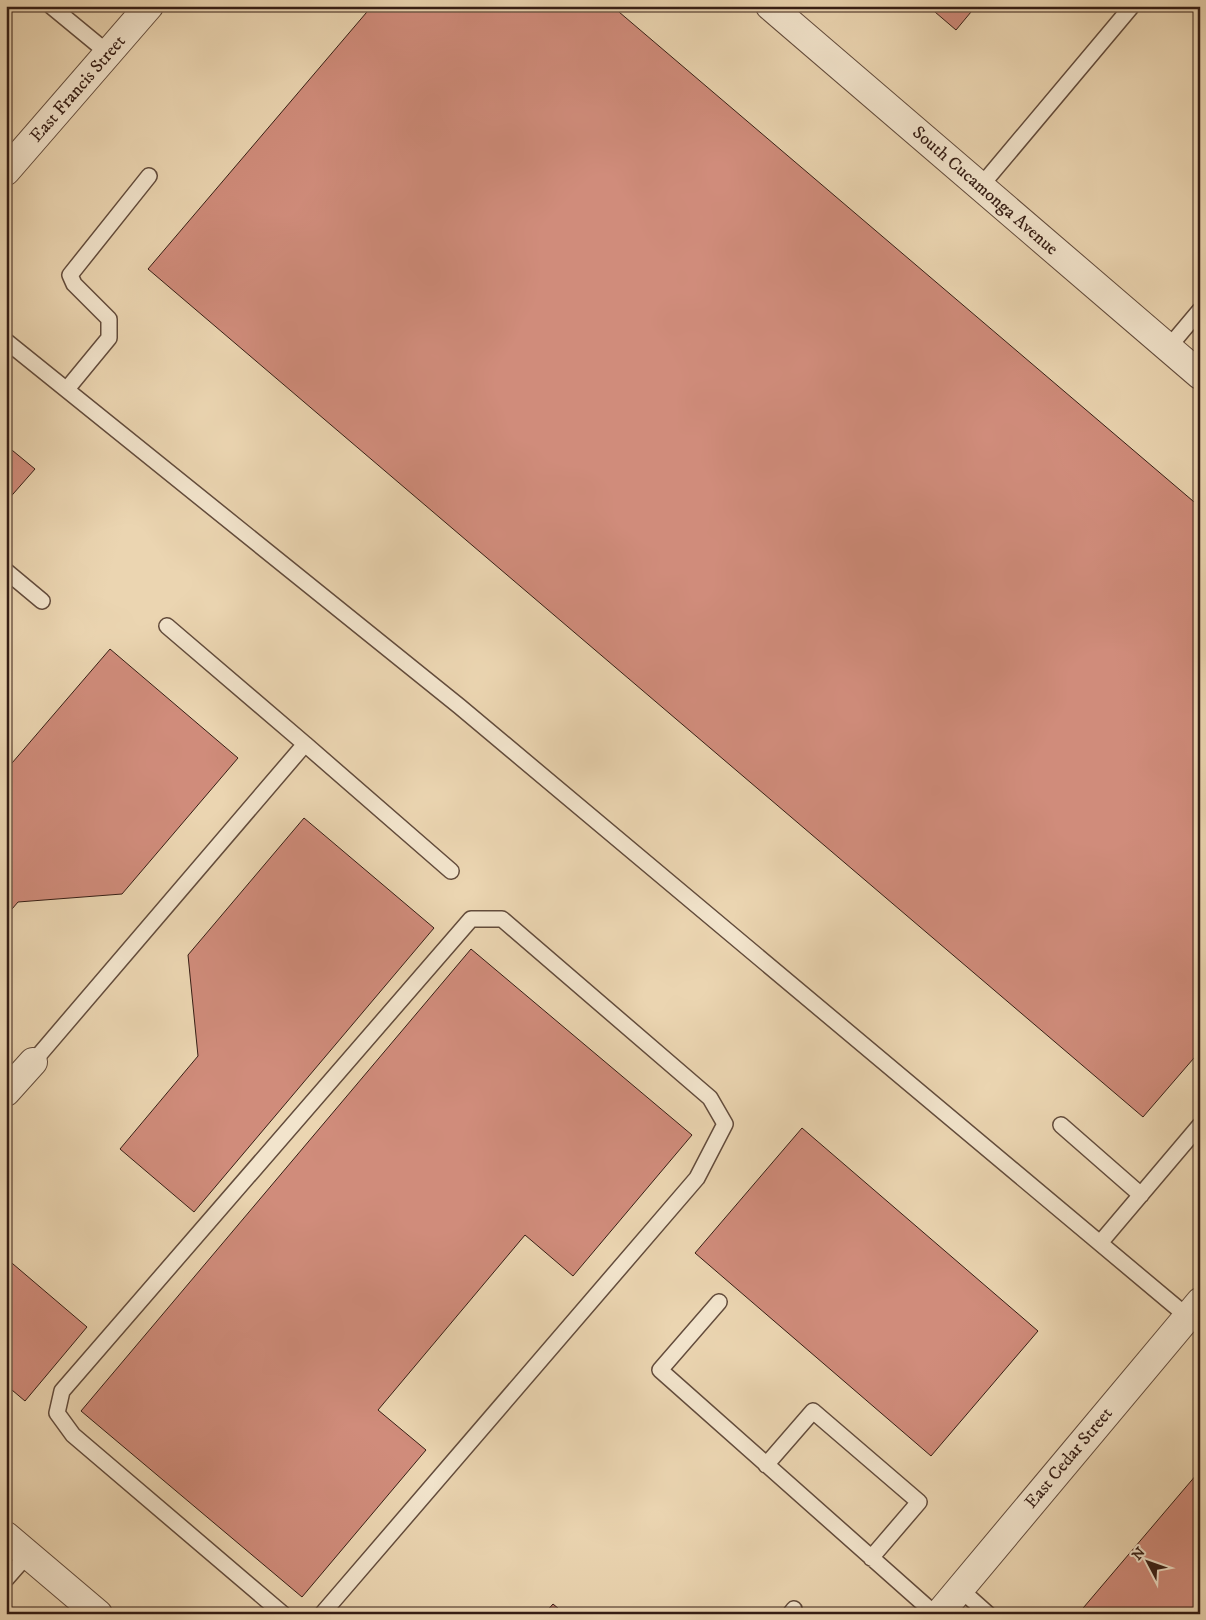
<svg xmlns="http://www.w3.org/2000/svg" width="1206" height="1620" font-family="'IM FELL DW Pica',serif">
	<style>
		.building { fill: #d08c7b; stroke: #361e15 }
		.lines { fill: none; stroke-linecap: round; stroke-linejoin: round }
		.service-casing { stroke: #634c3c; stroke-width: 18 }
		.minor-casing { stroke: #634c3c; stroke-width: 30 }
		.tertiary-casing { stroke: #634c3c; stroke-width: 30 }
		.service { stroke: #f2e4cc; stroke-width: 15 }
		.minor { stroke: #f2e4cc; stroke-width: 28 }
		.tertiary { stroke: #f2e4cc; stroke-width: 28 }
		.labels { text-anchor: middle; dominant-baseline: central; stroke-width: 4.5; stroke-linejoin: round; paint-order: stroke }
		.street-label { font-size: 18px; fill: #361e15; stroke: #f2e4cc }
	</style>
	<rect width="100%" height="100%" fill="#ebd5b1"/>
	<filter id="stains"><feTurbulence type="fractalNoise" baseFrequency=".004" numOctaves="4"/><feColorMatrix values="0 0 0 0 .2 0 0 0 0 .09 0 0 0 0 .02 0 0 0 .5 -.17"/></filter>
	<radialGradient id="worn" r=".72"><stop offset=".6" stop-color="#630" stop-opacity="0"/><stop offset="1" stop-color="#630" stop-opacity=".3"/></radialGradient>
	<path class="building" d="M372,6H612L1200,507V1051L1143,1117L148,269Z
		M928,6H976L956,30Z
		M7,446L35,469L6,502V447Z
		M110,649L238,758L122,894L18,902L6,916V770Z
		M304,818L434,928L194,1212L120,1149L198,1056L188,955Z
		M471,949L692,1135L573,1276L525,1235L378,1410L426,1450L302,1597L81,1411Z
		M802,1128L1038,1331L931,1456L695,1253Z
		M6,1258L87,1327L25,1401L6,1385Z
		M1197,1474L1200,1476V1614H1078Z
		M553,1604L565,1614H544Z"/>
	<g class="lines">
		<defs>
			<path id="service" d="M51,6L108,53
				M980,187L1132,6
				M6,341L459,706L1188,1317
				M1168,348L1200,310
				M67,389L109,338V319L74,284L70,275L149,176
				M6,571L42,601
				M167,626L305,744
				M33,1062L305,744L451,871
				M1061,1125L1141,1195
				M1100,1243L1200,1125
				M719,1302L660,1370L935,1614
				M766,1465L813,1411L919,1502L871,1558
				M6,1579L28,1554
				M960,1589L988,1614
				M283,1614L73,1435L57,1413L62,1391L471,919H502L710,1098L725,1124L697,1178L322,1614
				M790,1614L794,1609"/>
			<path id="minor" d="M770,6L1200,375
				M6,1092L33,1062
				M939,1614L1200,1302"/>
			<path id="tertiary" d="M6,171L149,6
				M6,1536L98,1614"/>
		</defs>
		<use href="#service" class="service-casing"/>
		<use href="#minor" class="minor-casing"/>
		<use href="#tertiary" class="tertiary-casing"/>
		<use href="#service" class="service"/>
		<use href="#minor" class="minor"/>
		<use href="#tertiary" class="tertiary"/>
	</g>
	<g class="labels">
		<g class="street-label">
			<text transform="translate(78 89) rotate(-49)">East Francis Street</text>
			<text transform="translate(985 191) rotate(41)">South Cucamonga Avenue</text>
			<text transform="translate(1069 1458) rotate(-50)">East Cedar Street</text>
		</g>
	</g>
	<rect width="1206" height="1620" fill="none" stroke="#ebd5b1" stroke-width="25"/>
	<rect x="8" y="8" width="1191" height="1605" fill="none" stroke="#361e15" stroke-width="2.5"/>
	<rect x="12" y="12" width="1181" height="1595" fill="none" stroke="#361e15"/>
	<g transform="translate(1148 1562) rotate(311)" stroke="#f2e4cc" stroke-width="4" paint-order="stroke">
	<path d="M0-4L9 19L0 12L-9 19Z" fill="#361e15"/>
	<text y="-8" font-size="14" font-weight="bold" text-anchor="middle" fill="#361e15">N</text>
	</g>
	<rect width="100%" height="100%" filter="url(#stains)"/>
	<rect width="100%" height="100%" fill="url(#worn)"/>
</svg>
